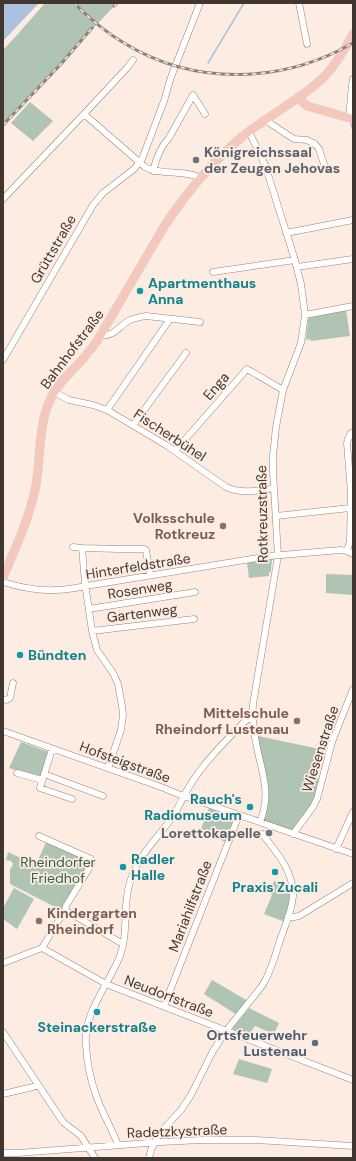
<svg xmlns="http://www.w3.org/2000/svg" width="356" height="1161" font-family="'DM Sans',sans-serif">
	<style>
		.green { fill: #b0c4b4 }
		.water { fill: #acc1dd }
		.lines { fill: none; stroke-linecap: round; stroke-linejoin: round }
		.stream { stroke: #acc1dd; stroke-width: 1.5 }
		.minor-casing { stroke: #9d8373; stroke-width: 7 }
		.major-casing { stroke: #d2cfcd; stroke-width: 9 }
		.minor { stroke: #fff; stroke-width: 6 }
		.major { stroke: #f6c8bc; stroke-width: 8 }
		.rail-casing { stroke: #8e8179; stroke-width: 3 }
		.rail { stroke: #fdece2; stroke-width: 1.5; stroke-dasharray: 4.5; stroke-linecap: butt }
		.worship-dot { fill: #6b7280; stroke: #fdece2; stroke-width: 1.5 }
		.culture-dot { fill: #0f9aa8; stroke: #fdece2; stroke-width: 1.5 }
		.education-dot { fill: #8d6e63; stroke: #fdece2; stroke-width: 1.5 }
		.service-dot { fill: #5c6f8a; stroke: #fdece2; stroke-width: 1.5 }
		.labels { text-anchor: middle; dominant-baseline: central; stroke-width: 3.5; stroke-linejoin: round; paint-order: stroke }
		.worship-label { font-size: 14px; font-weight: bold; fill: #5b616d; stroke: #fdece2; text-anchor: start }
		.street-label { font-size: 14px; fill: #423730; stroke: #fdece2 }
		.culture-label { font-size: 14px; font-weight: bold; fill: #0d838f; stroke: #fdece2; text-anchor: start }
		.education-label { font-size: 14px; font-weight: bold; fill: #785e54; stroke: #fdece2; text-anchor: end }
		.park-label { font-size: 14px; fill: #326240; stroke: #fdece2 }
		.service-label { font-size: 14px; font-weight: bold; fill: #4e5e75; stroke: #fdece2; text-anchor: end }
	</style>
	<rect width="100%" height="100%" fill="#fdece2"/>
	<path class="green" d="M45,3H117L3,125V50L17,35Z
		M30,102L53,121L33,141L11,123Z
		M346,310L350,336L311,341L310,339L306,340L308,319L312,316Z
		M269,559L272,560L271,572H269V576L249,578L247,563Z
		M326,574L353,575V595L326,593Z
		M258,736L324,750L317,778L323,780L319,792L293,834L260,822L265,809Z
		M21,742L49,752L41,777L39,778L9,768Z
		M209,808L234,817L226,842L200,832Z
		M47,840L90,860L61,910L10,884V869L12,867L13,864L11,861L6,860L8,852L36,865Z
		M274,881L289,886L291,888V899L285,922L264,914L272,895L270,893Z
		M14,888L34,899L17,929L3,919V908Z
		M212,980L248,1001L237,1015L204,994Z
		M249,1008L279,1023L274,1034L255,1026L248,1036L234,1031L233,1028Z
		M239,1059L272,1069L267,1083L233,1074Z"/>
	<path class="water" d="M3,3H39L3,41Z"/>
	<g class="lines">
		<path class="stream" d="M208,63L244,3
			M351,124L353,130"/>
		<defs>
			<path id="minor" d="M299,3L307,44
				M84,114L145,167C162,176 184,169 200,178
				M349,118L352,85L353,79
				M265,120L294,139L307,140L315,144L319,149L326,170
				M249,132L257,148L265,165L294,257L301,284L305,315L301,343L283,390L276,427L273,456V471L278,556L253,704C252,719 254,733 257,748C263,776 271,794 260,822
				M153,171C156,159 161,146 169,138L193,95L205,114
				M3,199L84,114L127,68L133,60
				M286,233L353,220
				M297,267L353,259
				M213,272L295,260
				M305,315L353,306
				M102,335C114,337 119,326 130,320C135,318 140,317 146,316L200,322
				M3,360L93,205L103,193L134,169L142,159L164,101L171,77L200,3
				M54,392L69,400L93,405L107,410L166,445L226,487C241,494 258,491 273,488
				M107,410L170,319
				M133,425L186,353
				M175,451L247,369L283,390
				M276,516L350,508
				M73,547L82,548
				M347,551L350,541L351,493L347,443L350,434L353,432
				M3,582C19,587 38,591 55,590C65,590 76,588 86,586L270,556L340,550L347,551L353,554
				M89,609L195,592
				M92,631L194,619
				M3,699L6,700L10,698L13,683
				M3,731L161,787L178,794L353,854
				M52,749L40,788L72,799
				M108,768L121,730L123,715L122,706L118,684L113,673L97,650L92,631L85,583L82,548L119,549H144L146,550L150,575
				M17,773L42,780
				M44,774L103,796
				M293,834L313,807L317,799L332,742L353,689
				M39,836L91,859V865L66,906L65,910L42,948
				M336,849L353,812
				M65,910L123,944
				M288,916L294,917L299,916L353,883
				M3,963L42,948L106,984L353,1080
				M164,1006L239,815
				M3,1032L63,1122L81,1136L95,1158
				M3,1094L33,1087L38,1085
				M118,1145C112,1129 103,1114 97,1098C91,1082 87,1063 86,1045C83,1013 108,986 120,956C129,932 122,906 130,882C138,856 155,841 171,819C179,808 184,794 192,782C206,760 225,742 243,723L248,719L252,718
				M3,1153H18L161,1142L201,1140H256L353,1146
				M149,1158L151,1150L158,1135L181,1110L191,1095L213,1051L226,1031L262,986C271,972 275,956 280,940C285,926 292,911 293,896C294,872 276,851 262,834"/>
			<path id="major" d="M298,97L307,106L353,119
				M3,577C16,547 30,517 36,485C41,456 38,424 51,398C58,383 71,372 82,360C87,354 92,348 97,341L165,225C187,192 212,162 243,136C269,115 300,100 324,77C336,64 345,49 353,34"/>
		</defs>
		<use href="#minor" class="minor-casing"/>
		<use href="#major" class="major-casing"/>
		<use href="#minor" class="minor"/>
		<use href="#major" class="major"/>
		<defs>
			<path id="rail" d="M74,3C89,18 105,32 124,43C194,86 282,84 353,43
				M114,6L117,3
				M3,125L61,64L92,28"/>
		</defs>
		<use href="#rail" class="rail-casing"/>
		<use href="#rail" class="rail"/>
	</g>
	<g class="worship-dot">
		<circle cx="196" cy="160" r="4"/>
		<circle cx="269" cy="833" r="4"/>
	</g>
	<g class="culture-dot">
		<circle cx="140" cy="291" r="4"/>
		<circle cx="20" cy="655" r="4"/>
		<circle cx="250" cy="807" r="4"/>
		<circle cx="123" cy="867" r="4"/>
		<circle cx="275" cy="872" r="4"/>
		<circle cx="97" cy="1012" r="4"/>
	</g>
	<g class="education-dot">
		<circle cx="223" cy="526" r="4"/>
		<circle cx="297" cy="721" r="4"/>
		<circle cx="39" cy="921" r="4"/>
	</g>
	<circle class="service-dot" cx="315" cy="1043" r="4"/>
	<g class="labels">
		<g class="worship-label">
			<text x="204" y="152">Königreichssaal<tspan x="204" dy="16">der Zeugen Jehovas</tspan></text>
			<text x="261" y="833" text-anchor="end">Lorettokapelle</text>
		</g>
		<g class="street-label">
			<text transform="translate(53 249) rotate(-60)">Grüttstraße</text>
			<text transform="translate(72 349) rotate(-53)">Bahnhofstraße</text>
			<text transform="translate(216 386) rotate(-49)">Enga</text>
			<text transform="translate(170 435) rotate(33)">Fischerbühel</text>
			<text transform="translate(262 514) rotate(-91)">Rotkreuzstraße</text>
			<text transform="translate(138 566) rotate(-9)">Hinterfeldstraße</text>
			<text transform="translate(140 589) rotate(-9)">Rosenweg</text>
			<text transform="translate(142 613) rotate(-7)">Gartenweg</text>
			<text transform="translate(320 749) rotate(-72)">Wiesenstraße</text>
			<text transform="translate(125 762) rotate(20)">Hofsteigstraße</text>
			<text transform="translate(190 906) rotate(-69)">Mariahilfstraße</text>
			<text transform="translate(169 996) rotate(21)">Neudorfstraße</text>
			<text transform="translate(177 1131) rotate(-2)">Radetzkystraße</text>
		</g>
		<g class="culture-label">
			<text x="148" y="283">Apartmenthaus<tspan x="148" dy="16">Anna</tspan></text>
			<text x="28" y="655">Bündten</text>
			<text x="242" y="799" text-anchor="end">Rauch's<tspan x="242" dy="16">Radiomuseum</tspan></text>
			<text x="131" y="859">Radler<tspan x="131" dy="16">Halle</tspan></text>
			<text x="275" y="887" text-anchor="middle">Praxis Zucali</text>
			<text x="97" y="1027" text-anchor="middle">Steinackerstraße</text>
		</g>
		<g class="education-label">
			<text x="215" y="518">Volksschule<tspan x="215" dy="16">Rotkreuz</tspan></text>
			<text x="289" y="713">Mittelschule<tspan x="289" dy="16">Rheindorf Lustenau</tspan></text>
			<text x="47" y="913" text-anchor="start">Kindergarten<tspan x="47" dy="16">Rheindorf</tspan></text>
		</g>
		<g class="park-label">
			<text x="58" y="862">Rheindorfer<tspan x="58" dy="16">Friedhof</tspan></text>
		</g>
		<g class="service-label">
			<text x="307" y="1035">Ortsfeuerwehr<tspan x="307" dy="16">Lustenau</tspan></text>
		</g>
	</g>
	<rect width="356" height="1161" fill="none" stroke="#423730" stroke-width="8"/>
</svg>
